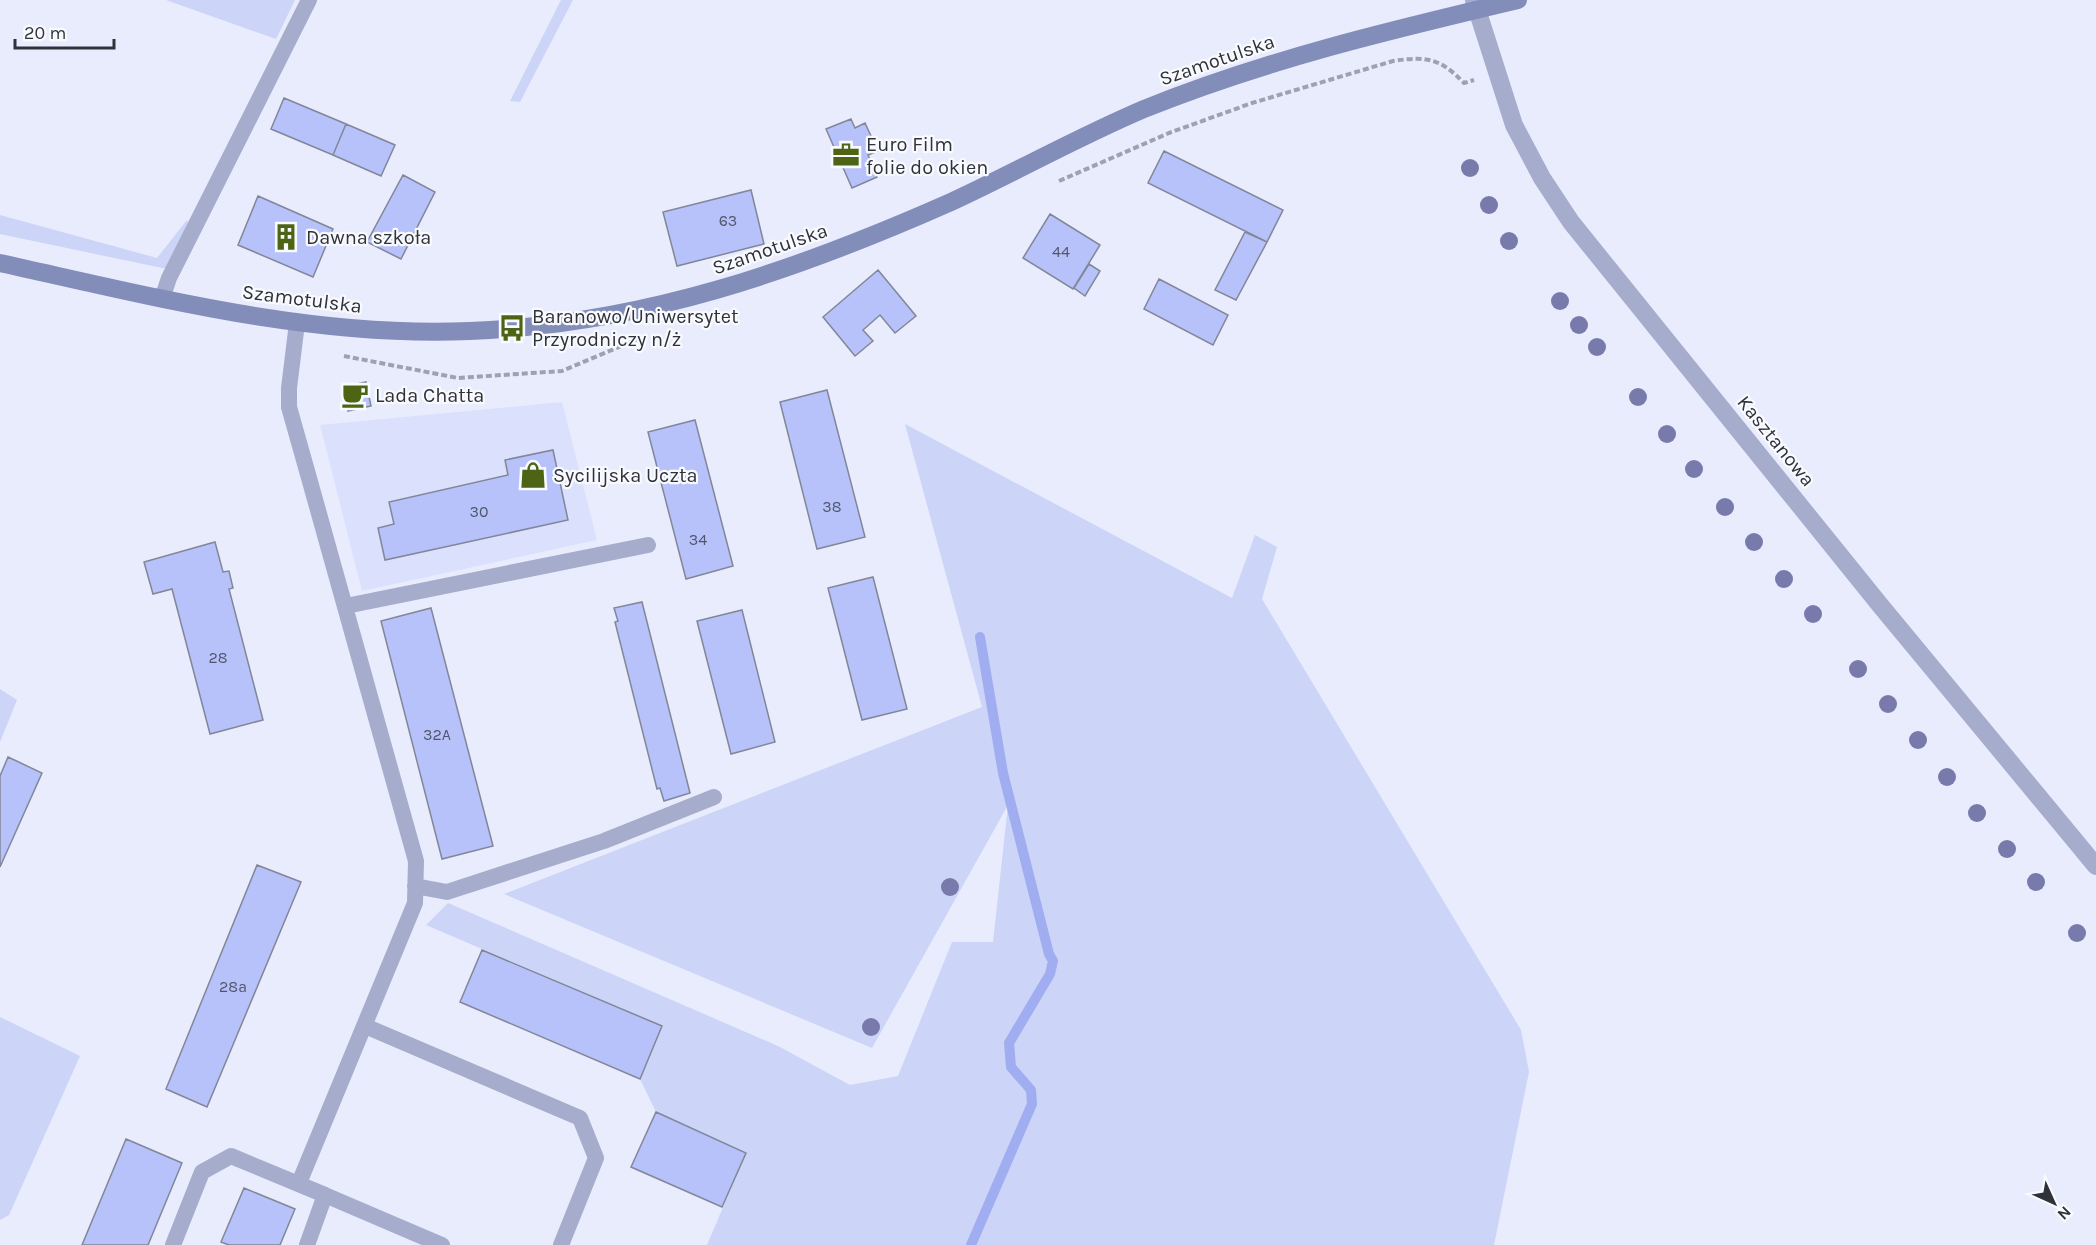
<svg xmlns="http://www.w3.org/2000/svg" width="2096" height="1245" font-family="Karla,sans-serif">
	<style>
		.built { fill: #dbe1fd }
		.green { fill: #ccd4f7 }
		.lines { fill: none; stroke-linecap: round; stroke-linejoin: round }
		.stream { stroke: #a0adf1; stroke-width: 10 }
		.building { fill: #b6c2f9; stroke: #828699; stroke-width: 1.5 }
		.path { stroke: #9ea2af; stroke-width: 4; stroke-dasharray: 6 3; stroke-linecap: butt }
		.lane { stroke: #a6accb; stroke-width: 16 }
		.street { stroke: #a6accb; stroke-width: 18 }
		.secondary { stroke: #838db9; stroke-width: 18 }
		.tree { fill: #797aac }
		.labels { text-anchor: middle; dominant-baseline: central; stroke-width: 4.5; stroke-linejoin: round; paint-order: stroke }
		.number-label { font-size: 16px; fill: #52566a }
		.street-label { font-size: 20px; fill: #30323a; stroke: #f9fafe }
		.poi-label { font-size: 20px; fill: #30323a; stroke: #f9fafe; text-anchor: start }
	</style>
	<rect width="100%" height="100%" fill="#e8ecfd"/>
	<path class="built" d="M562,402L597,540L362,591L320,425Z"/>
	<path class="green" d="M166,0H295L276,39Z
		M561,0H573L520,102L510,101Z
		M0,215L157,258L187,220L189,225L167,269L0,234Z
		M905,424L1232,598L1255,535L1277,547L1262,599L1521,1030L1529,1072L1494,1245H707L746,1153L656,1112L640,1079L662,1026L426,925L448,903L778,1046L850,1085L898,1076L952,942H993L1008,805L872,1048L504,894L982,707Z
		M0,689L17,700L0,742Z
		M0,1017L80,1056L9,1215L0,1220Z"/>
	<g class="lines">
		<path class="stream" d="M971,1245L1032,1104L1031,1090L1011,1067L1009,1043L1050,974L1053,961L1049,954L1003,773L980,637"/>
	</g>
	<path class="building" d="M284,98L346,124L333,155L271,129Z
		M851,119L855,128L865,123L878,151L868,155L877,177L852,188L826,129Z
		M346,124L395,145L381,176L333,155Z
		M1164,151L1283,210L1267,242L1148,183Z
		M403,175L435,192L401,259L367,242Z
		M751,190L764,244L677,266L663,212Z
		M258,196L333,229L313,277L238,245Z
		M1050,214L1100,245L1073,289L1023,258Z
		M1245,232L1267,242L1236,300L1215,290Z
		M1089,264L1100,271L1085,296L1074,288Z
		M878,270L916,316L895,333L880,315L863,330L873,341L855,356L823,317Z
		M1159,279L1228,315L1213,345L1144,309Z
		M366,382L371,406L348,411L343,387Z
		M827,390L865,537L817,549L780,402Z
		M695,420L733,566L686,579L648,432Z
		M553,450L568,520L385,560L378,528L394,524L389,502L508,475L505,460Z
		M215,542L223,572L229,571L233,588L229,589L263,720L210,734L172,589L153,594L144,562Z
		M873,577L907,709L862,720L828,588Z
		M642,602L690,793L664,801L660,788L657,789L615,622L618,621L614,608Z
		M431,608L493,846L442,859L381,621Z
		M742,610L775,742L731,754L697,621Z
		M8,757L42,773L0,867V776Z
		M257,865L301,882L207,1107L166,1089Z
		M482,950L662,1026L640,1079L460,1002Z
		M656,1112L746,1153L722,1207L631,1167Z
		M126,1139L182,1163L148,1245H82Z
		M244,1188L295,1209L280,1245H229L221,1242Z"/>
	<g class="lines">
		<path class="path" d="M1059,181L1169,133L1252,103L1393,61C1427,56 1440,58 1464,83L1474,80
			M344,356L458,378L562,371L640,338"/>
		<path class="lane" d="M162,299L169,278L309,0
			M297,323L289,388V407L309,478L416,861L415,903L299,1183
			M346,606L648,545
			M415,886L447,892L604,841L714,797
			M365,1026L580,1118L596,1158L561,1245
			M173,1245L202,1172L231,1156L325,1195
			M307,1245L325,1195L442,1245"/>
		<path class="street" d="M1474,0L1514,125L1542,178L1571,222L1880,605L2096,866"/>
		<path class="secondary" d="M0,263C155,297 311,338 470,331C643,324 795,271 951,202C1016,172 1078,137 1144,109C1265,60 1391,30 1518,0"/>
	</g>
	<g class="tree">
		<circle cx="1470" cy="168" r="9"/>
		<circle cx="1489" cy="205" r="9"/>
		<circle cx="1509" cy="241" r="9"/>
		<circle cx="1560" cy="301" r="9"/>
		<circle cx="1579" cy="325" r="9"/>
		<circle cx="1597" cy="347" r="9"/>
		<circle cx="1638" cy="397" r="9"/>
		<circle cx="1667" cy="434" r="9"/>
		<circle cx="1694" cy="469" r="9"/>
		<circle cx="1725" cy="507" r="9"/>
		<circle cx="1754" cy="542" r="9"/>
		<circle cx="1784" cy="579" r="9"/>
		<circle cx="1813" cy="614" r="9"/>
		<circle cx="1858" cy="669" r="9"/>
		<circle cx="1888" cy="704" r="9"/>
		<circle cx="1918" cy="740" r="9"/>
		<circle cx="1947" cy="777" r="9"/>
		<circle cx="1977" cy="813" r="9"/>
		<circle cx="2007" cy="849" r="9"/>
		<circle cx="2036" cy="882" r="9"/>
		<circle cx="950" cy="887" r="9"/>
		<circle cx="2077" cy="933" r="9"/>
		<circle cx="871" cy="1027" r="9"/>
	</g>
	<defs>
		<symbol id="office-bare" viewBox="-9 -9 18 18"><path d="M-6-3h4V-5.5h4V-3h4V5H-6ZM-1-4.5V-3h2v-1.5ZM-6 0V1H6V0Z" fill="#4c6413" stroke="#f9fafe" stroke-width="2.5" paint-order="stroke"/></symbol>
		<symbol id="building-bare" viewBox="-9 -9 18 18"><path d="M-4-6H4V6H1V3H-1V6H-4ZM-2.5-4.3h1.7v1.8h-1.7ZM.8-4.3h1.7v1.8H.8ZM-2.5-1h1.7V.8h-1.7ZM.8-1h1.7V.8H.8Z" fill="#4c6413" stroke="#f9fafe" stroke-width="2.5" paint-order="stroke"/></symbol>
		<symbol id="bus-bare" viewBox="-9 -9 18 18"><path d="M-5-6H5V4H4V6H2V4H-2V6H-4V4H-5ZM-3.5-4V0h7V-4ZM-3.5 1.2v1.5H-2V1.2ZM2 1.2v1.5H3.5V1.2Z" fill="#4c6413" stroke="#f9fafe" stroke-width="2.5" paint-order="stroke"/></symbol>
		<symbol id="cafe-bare" viewBox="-9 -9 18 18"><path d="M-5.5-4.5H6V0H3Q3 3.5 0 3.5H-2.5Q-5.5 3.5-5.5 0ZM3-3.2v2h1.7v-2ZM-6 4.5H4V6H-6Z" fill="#4c6413" stroke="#f9fafe" stroke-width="2.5" paint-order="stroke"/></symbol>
		<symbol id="shop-bare" viewBox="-9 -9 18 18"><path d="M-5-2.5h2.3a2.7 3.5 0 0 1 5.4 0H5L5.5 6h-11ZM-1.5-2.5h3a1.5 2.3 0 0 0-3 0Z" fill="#4c6413" stroke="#f9fafe" stroke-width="2.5" paint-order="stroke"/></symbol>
	</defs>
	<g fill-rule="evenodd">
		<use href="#office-bare" x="827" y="136" width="38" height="38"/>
		<use href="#building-bare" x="267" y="218" width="38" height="38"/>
		<use href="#bus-bare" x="493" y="309" width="38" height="38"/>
		<use href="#cafe-bare" x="336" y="376" width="38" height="38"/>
		<use href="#shop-bare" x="514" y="456" width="38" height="38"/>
	</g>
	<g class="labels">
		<g class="number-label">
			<text x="728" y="220">63</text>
			<text x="1061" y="251">44</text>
			<text x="832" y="506">38</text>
			<text x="479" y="511">30</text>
			<text x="698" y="539">34</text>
			<text x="218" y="657">28</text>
			<text x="437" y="734">32A</text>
			<text x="233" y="986">28a</text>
		</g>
		<g class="street-label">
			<text transform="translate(1217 60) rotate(-19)">Szamotulska</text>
			<text transform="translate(770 249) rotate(-19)">Szamotulska</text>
			<text transform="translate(302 299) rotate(7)">Szamotulska</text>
			<text transform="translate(1776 441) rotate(51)">Kasztanowa</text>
		</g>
		<g class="poi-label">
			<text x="866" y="144">Euro Film<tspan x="866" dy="23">folie do okien</tspan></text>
			<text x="306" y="237">Dawna szkoła</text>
			<text x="532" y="316">Baranowo/Uniwersytet<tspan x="532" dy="23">Przyrodniczy n/ż</tspan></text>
			<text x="375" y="395">Lada Chatta</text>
			<text x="553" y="475">Sycilijska Uczta</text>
		</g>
	</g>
	<g transform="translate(2054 1203) rotate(135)" stroke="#f9fafe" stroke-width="4.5" paint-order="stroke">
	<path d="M0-4.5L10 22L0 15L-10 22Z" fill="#30323a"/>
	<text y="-9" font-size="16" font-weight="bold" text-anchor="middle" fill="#30323a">N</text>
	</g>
	<path d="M15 39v9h99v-9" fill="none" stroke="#30323a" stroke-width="3"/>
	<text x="24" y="39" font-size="18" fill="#30323a" stroke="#f9fafe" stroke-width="4.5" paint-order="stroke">20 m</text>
</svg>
